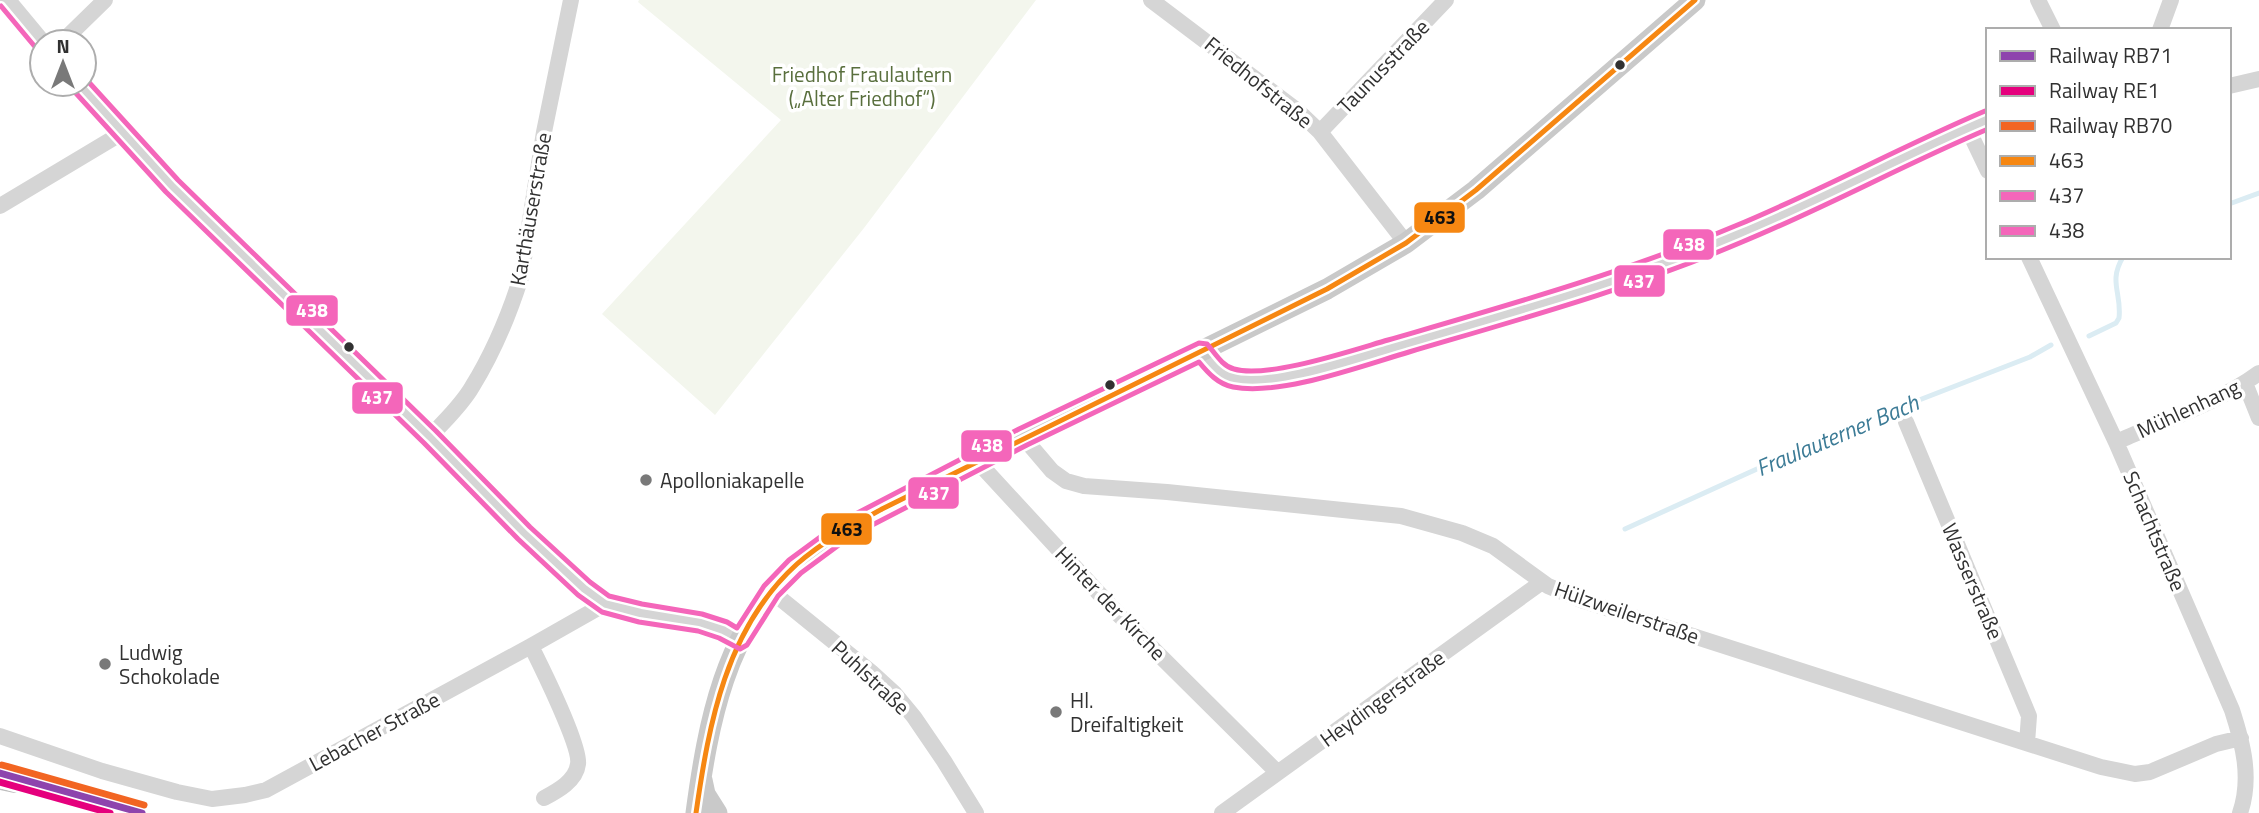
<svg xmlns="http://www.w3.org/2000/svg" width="2259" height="813" font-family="'Titillium Web',sans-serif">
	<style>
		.green { fill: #f3f6ed }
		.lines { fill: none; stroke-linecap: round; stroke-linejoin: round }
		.stream { stroke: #dbecf3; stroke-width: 5 }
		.minor { stroke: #d5d5d5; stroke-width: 16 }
		.major { stroke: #c9c9c9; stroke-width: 21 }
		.rail-casing { stroke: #bdbdbd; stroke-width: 8 }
		.rail { stroke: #fff; stroke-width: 5; stroke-dasharray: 16; stroke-linecap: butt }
		.bus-1-casing { stroke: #fff; stroke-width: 10 }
		.bus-2-casing { stroke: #fff; stroke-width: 10 }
		.bus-3-casing { stroke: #fff; stroke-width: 10 }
		.bus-1 { stroke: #f68712; stroke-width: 5 }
		.bus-2 { stroke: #f466ba; stroke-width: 5 }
		.bus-3 { stroke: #f466ba; stroke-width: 5 }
		.rail-1-casing { stroke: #fff; stroke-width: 12 }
		.rail-2-casing { stroke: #fff; stroke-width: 12 }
		.rail-3-casing { stroke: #fff; stroke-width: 12 }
		.rail-1 { stroke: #8e44ad; stroke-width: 7 }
		.rail-2 { stroke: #e5007d; stroke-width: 7 }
		.rail-3 { stroke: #f26522; stroke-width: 7 }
		.bus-dot { fill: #313131; stroke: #fff; stroke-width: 2.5 }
		.poi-dot { fill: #797979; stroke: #fff; stroke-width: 2.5 }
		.labels { text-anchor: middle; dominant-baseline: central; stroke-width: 7; stroke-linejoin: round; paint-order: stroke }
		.street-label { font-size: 21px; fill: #313131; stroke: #fff }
		.park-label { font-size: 21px; fill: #596f3d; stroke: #fff }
		.poi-label { font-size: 21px; fill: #313131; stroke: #fff; text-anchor: start }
		.water-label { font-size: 23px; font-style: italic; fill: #3c7b96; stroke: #fff }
		.line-badge { stroke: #fff; stroke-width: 2.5 }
		.badge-label { font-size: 19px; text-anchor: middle; font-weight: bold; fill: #fff }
		.pale-badge-label { font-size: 19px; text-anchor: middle; font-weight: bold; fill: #111 }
	</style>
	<rect width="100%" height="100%" fill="#fff"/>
	<path class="green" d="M639,0H1036L864,228L715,415L602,314L781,120L638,2Z"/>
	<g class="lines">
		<path class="stream" d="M2229,204L2259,193
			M2089,336L2116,323L2119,318C2122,293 2108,282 2123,257
			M1625,529L1847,428L2030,357L2051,345"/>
		<path class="minor" d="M8,0L43,42
			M1151,0L1299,112L1320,132L1406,243
			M2038,0L2053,30
			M2160,30L2171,0
			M62,42L105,0
			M79,84L172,186L430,437L524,533L584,589L605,604L640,613L700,622L723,630L740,640
			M2229,86L2259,79
			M1967,127L1988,171
			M1320,132L1446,0
			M0,206L122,133
			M2029,257L2116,442L2232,710C2243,744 2252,778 2240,813
			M1202,351C1210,362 1220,375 1233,378C1267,387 1358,357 1394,347C1509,313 1626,281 1737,235C1822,200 1903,154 1988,119
			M2245,383L2259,418
			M1906,422L2029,716L2027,743
			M430,437C444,421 461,406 472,387C493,353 509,315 521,277L544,132L571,0
			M1023,437L1052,471L1066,481L1084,486L1167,492L1401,516L1462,533L1493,546L1548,586L1584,601L2101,767L2135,774L2150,772L2216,744L2241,738
			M2116,442C2161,422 2220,402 2259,373
			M977,461L1118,614L1277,772
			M771,591L871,672L895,694L914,717L944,761L976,813
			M531,646C541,666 581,747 578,764C576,781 557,791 544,798
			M0,736L102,771L177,792L212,799L245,795L266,790L531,646L605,604
			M1222,813L1542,582"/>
		<path class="major" d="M702,780L705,794L717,813
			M696,813C708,723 725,630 795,566C829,535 873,514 913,493L1327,289L1406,243L1476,190L1695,0"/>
		<defs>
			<path id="rail" d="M0,786L15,789"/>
		</defs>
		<use href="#rail" class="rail-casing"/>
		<use href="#rail" class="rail"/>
		<defs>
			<path id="bus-1" d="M696,813C709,723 726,628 797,564C822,542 853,525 882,509L1327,289L1406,243L1476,190L1695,0"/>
			<path id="bus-2" d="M1,6L36,48
				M73,90L166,192L424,443L518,539L578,595L602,612L639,622L698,631L719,638L740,649L747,645L778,596L801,573L851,536L1027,445L1199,362C1208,373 1218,384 1233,387C1281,396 1361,366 1409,352C1521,319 1634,288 1742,242C1825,208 1905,164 1988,129"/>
			<path id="bus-3" d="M85,78L178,180L436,431L530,527L590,582L609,596L642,604L702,614L727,622L737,628L764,586L789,560L842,521L1019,429L1199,343L1207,344C1215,353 1222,366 1234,369C1267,379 1353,350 1388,340C1505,306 1623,273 1735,226C1820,191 1900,147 1985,111"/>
		</defs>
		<use href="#bus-1" class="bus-1-casing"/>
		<use href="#bus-2" class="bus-2-casing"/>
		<use href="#bus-3" class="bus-3-casing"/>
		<use href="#bus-1" class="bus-1"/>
		<use href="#bus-2" class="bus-2"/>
		<use href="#bus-3" class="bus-3"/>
		<defs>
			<path id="rail-1" d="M0,773L142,813"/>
			<path id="rail-2" d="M0,782L110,813"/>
			<path id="rail-3" d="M2,765L144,805"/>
		</defs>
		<use href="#rail-1" class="rail-1-casing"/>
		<use href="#rail-2" class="rail-2-casing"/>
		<use href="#rail-3" class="rail-3-casing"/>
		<use href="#rail-1" class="rail-1"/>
		<use href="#rail-2" class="rail-2"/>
		<use href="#rail-3" class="rail-3"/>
	</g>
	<g class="bus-dot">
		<circle cx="1620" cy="65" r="6"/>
		<circle cx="349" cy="347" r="6"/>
		<circle cx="1110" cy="385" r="6"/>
	</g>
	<g class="poi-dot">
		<circle cx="646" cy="480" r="7"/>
		<circle cx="105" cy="664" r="7"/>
		<circle cx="1056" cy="712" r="7"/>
	</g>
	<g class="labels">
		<g class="street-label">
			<text transform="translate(1383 66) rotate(-46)">Taunusstraße</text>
			<text transform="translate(1259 82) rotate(39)">Friedhofstraße</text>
			<text transform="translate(530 209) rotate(-80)">Karthäuserstraße</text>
			<text transform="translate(2188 408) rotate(-25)">Mühlenhang</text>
			<text transform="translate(2155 531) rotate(67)">Schachtstraße</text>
			<text transform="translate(1973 581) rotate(67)">Wasserstraße</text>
			<text transform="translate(1111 603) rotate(46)">Hinter der Kirche</text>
			<text transform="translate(1627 612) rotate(19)">Hülzweilerstraße</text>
			<text transform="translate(871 677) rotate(43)">Puhlstraße</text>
			<text transform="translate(1382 698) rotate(-36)">Heydingerstraße</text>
			<text transform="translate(374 731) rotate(-28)">Lebacher Straße</text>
		</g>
		<g class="park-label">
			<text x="862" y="74">Friedhof Fraulautern<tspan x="862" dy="24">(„Alter Friedhof“)</tspan></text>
		</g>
		<g class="poi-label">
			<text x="660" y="480">Apolloniakapelle</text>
			<text x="119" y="652">Ludwig<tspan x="119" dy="24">Schokolade</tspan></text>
			<text x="1070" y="700">Hl.<tspan x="1070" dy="24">Dreifaltigkeit</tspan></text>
		</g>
		<g class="water-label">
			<text transform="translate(1837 435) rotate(-23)">Fraulauterner Bach</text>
		</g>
	</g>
	<g class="line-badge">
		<rect x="1413" y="201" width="53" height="33" rx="7" fill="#f68712"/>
		<rect x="1662" y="228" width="53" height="33" rx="7" fill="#f466ba"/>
		<rect x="1613" y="264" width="53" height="34" rx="7" fill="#f466ba"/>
		<rect x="285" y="294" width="54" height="33" rx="7" fill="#f466ba"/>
		<rect x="351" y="381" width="53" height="34" rx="7" fill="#f466ba"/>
		<rect x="960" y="429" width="53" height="34" rx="7" fill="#f466ba"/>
		<rect x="907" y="476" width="53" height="34" rx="7" fill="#f466ba"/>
		<rect x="820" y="512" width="53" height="34" rx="7" fill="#f68712"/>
	</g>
	<g class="badge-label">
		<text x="1689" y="251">438</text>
		<text x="1639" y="288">437</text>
		<text x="312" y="317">438</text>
		<text x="377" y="404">437</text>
		<text x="987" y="452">438</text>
		<text x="934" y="500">437</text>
	</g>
	<g class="pale-badge-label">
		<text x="1440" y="224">463</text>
		<text x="847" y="536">463</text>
	</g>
	<rect x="1986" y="28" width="245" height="231" fill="#ffffff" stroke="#adadad" stroke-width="2"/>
	<rect x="2000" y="51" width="35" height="10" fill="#8e44ad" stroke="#adadad" stroke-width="2"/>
	<text x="2049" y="63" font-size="21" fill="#313131">Railway RB71</text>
	<rect x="2000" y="86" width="35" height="10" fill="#e5007d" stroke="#adadad" stroke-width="2"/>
	<text x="2049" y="98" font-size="21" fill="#313131">Railway RE1</text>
	<rect x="2000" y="121" width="35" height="10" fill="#f26522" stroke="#adadad" stroke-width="2"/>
	<text x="2049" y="133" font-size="21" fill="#313131">Railway RB70</text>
	<rect x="2000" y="156" width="35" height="10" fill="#f68712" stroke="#adadad" stroke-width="2"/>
	<text x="2049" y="168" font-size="21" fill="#313131">463</text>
	<rect x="2000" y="191" width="35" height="10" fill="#f466ba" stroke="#adadad" stroke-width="2"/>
	<text x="2049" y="203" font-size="21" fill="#313131">437</text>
	<rect x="2000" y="226" width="35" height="10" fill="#f466ba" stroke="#adadad" stroke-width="2"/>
	<text x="2049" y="238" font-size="21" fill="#313131">438</text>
	<g transform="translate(63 63)"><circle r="33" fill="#ffffff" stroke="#adadad" stroke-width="2"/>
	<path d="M0-5L12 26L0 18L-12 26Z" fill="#797979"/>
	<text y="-10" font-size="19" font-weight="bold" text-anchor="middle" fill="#313131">N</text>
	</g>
</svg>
